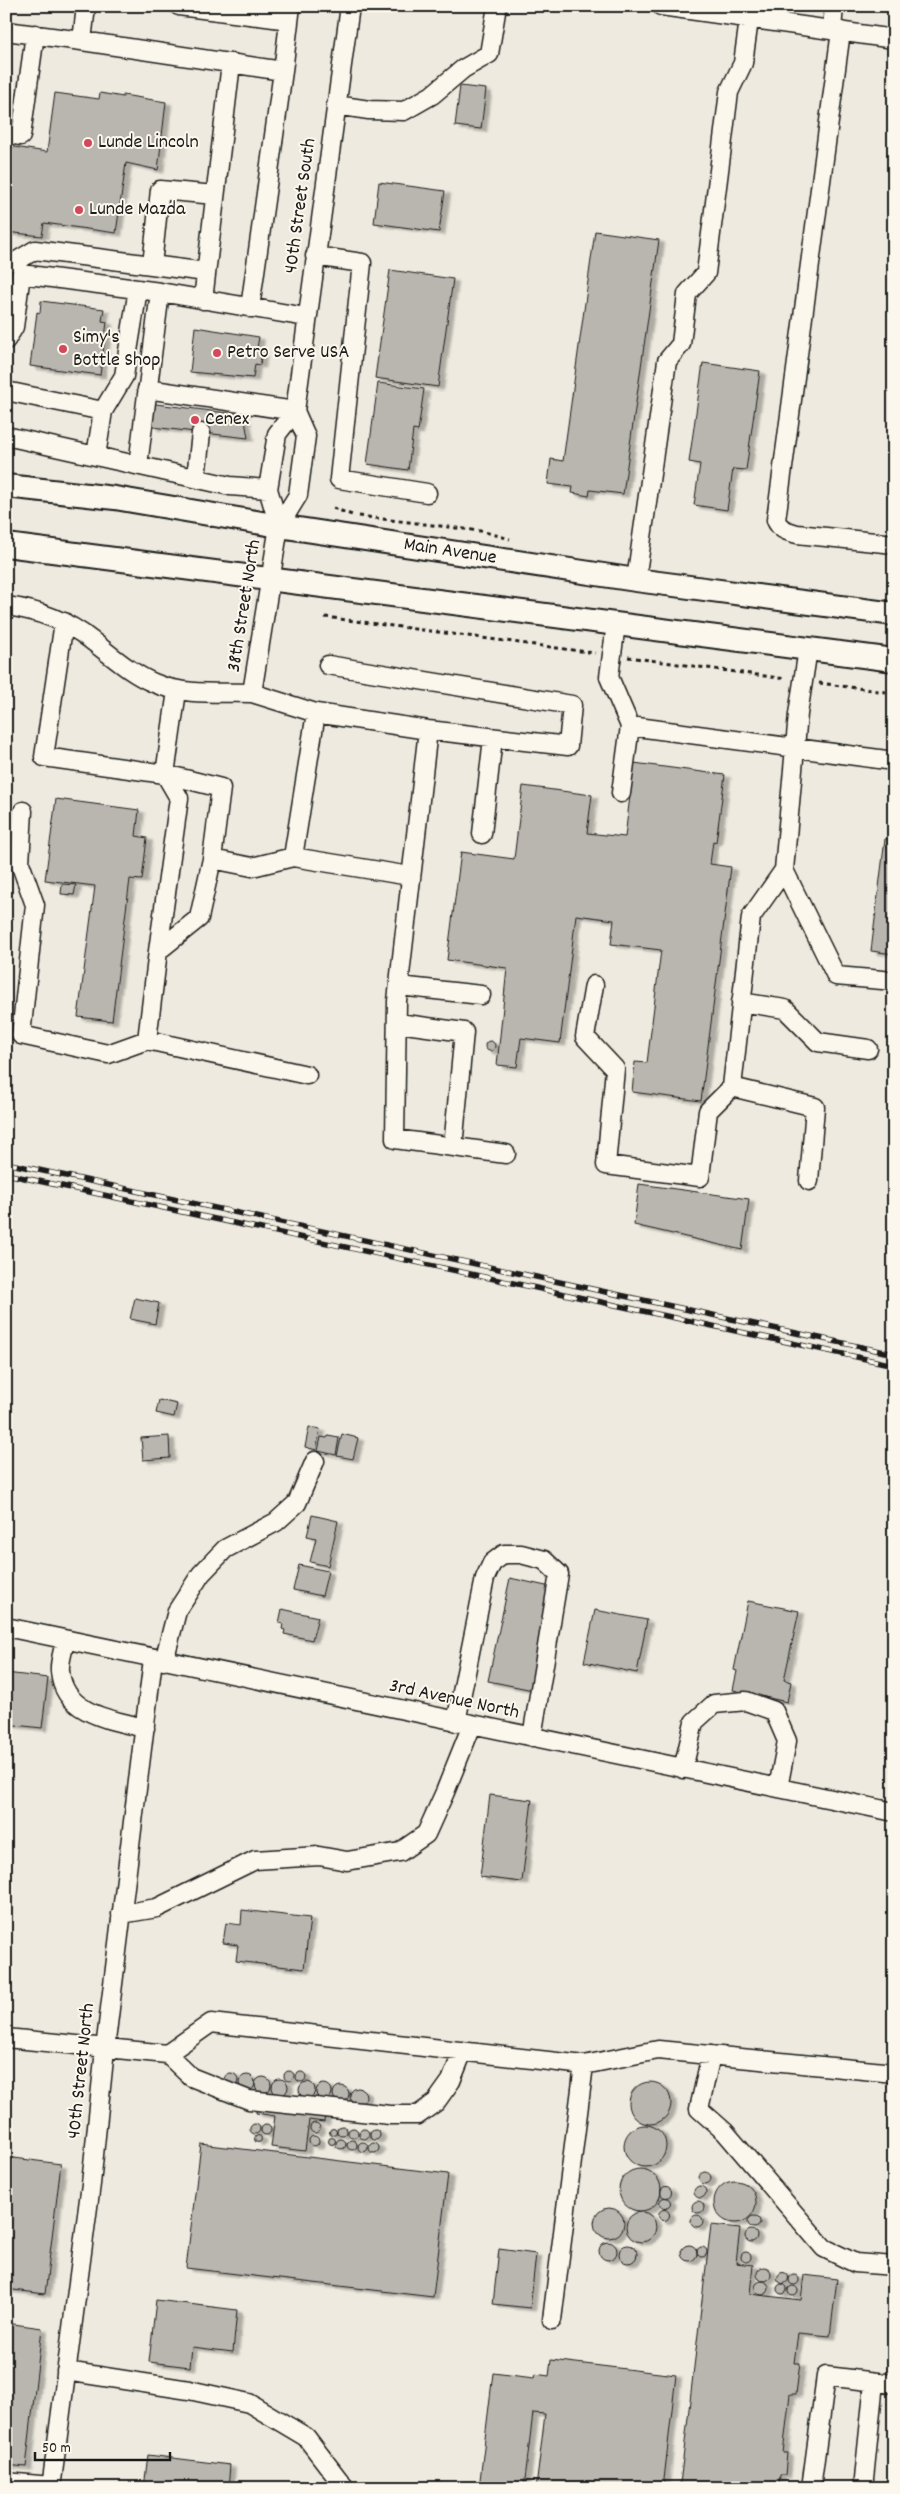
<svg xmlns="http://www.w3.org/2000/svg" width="900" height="2494" font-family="Dekko,sans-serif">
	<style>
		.building { fill: #b9b6af; stroke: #1c1c1c; filter: url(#shadow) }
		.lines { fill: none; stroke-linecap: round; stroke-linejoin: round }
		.minor-tunnel { stroke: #c4c1b8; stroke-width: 18; stroke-dasharray: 18 9; stroke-linecap: butt }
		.minor-casing { stroke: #1c1c1c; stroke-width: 21 }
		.major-casing { stroke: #1c1c1c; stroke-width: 26 }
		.path { stroke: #1c1c1c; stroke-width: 3; stroke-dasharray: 4 4; stroke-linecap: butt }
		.minor { stroke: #fbf7ec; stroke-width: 18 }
		.major { stroke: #fbf7ec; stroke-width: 22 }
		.rail-casing { stroke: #1c1c1c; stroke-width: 5.5 }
		.rail { stroke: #fbf7ec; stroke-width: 4; stroke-dasharray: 11; stroke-linecap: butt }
		.poi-dot { fill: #d1495b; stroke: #fbf7ec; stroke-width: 2 }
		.labels { text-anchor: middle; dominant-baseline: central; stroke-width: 4; stroke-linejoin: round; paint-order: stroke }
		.poi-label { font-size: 20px; fill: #1c1c1c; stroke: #fbf7ec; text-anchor: start }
		.street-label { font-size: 20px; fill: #1c1c1c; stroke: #fbf7ec }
	</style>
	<defs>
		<filter id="shadow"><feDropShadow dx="5.5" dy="3" stdDeviation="1" flood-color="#0004"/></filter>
	</defs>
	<rect width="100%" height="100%" fill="#eeeadf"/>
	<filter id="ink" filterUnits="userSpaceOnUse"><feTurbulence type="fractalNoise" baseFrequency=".02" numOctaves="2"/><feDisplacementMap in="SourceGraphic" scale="10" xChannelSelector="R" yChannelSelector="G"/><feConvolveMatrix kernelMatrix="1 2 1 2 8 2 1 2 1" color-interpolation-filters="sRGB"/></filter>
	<g filter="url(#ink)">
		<path class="building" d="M460,86L486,89L481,129L455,126Z
			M55,93L99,99L100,93L123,97V95L166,102L158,170L126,163L116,233L44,223L42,236L6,232V172L9,152L14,147L47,152Z
			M379,182L445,191L439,232L374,223Z
			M595,231L659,240L623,494L590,490L589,496L572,493L573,487L548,484L551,459L563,461Z
			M390,270L453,279L438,387L375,378Z
			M41,301L104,309L102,321L107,322L100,375L30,366L37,312L40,313Z
			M195,327L259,337L257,348H262L260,365L255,364L253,378L190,372Z
			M703,363L760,371L746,470L733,469L727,510L694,505L700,464L689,462Z
			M378,383L424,389L418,431L413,430L408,470L367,464Z
			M148,403L244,415L248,438L152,427Z
			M634,763L725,775L716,842L713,841L710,864L731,867L701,1101L632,1092L635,1062L647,1063L661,950L611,944L614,920L576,915L560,1043L521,1038L517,1067L497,1065L507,968L447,960L461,852L514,859L523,786L592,795L587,833L625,837Z
			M56,799L139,810L136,836L147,838L142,880L130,879L112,1021L78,1017L95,886L45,880Z
			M885,839L894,840V954L871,951Z
			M62,884L76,885L74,895L61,894Z
			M485 1046a5 5 0 1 1 10 0a5 5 0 1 1-10 0Z
			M639,1184L749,1199L742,1250L634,1225Z
			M135,1298L159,1303L155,1324L130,1319Z
			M159,1400L177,1404L174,1417L156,1413Z
			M309,1427L320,1429L316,1450L305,1447Z
			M342,1434L358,1438L353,1459L337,1456Z
			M169,1436L170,1458L143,1460L141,1438Z
			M328,1436L339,1438L336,1455L318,1451L321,1437L327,1438Z
			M312,1515L338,1521L328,1566L310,1562L316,1538L307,1536Z
			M299,1565L328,1571L322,1596L293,1590Z
			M510,1578L555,1588L533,1690L488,1681Z
			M748,1601L799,1611L784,1680L791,1682L787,1702L733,1690L737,1671L734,1670Z
			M282,1609L318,1617L312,1640L284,1634L285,1630L282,1629L283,1624L279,1623Z
			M595,1610L647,1620L637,1673L584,1662Z
			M6,1673L48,1678L42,1728L6,1724Z
			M490,1795L532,1800L522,1882L480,1877Z
			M242,1910L310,1918L304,1969L236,1961L238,1945L223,1943L226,1923L241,1925Z
			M284 2076a5 5 0 1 1 10 0a5 5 0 1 1-10 0Z
			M296 2077a5 5 0 1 1 10 0a5 5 0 1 1-10 0Z
			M224 2080a7 7 0 1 1 14 0a7 7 0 1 1-14 0Z
			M239 2083a8 8 0 1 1 16 0a8 8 0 1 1-16 0Z
			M255 2085a8 8 0 1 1 16 0a8 8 0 1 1-16 0Z
			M272 2087a8 8 0 1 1 16 0a8 8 0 1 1-16 0Z
			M629 2103a21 21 0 1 1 42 0a21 21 0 1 1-42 0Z
			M299 2090a8 8 0 1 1 16 0a8 8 0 1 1-16 0Z
			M316 2092a8 8 0 1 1 16 0a8 8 0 1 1-16 0Z
			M333 2094a8 8 0 1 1 16 0a8 8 0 1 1-16 0Z
			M350 2096a8 8 0 1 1 16 0a8 8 0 1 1-16 0Z
			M258,2098L326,2106L324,2122L309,2120L305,2151L271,2147L275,2116L256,2113Z
			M310 2128a5 5 0 1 1 10 0a5 5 0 1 1-10 0Z
			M250 2129a5 5 0 1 1 10 0a5 5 0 1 1-10 0Z
			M261 2130a5 5 0 1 1 10 0a5 5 0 1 1-10 0Z
			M624 2146a21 21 0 1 1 42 0a21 21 0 1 1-42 0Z
			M337 2131a5 5 0 1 1 10 0a5 5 0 1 1-10 0Z
			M348 2133a5 5 0 1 1 10 0a5 5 0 1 1-10 0Z
			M329.5 2132a3.5 3.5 0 1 1 7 0a3.5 3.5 0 1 1-7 0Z
			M359 2134a5 5 0 1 1 10 0a5 5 0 1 1-10 0Z
			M370 2135a5 5 0 1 1 10 0a5 5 0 1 1-10 0Z
			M254.5 2139a3.5 3.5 0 1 1 7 0a3.5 3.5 0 1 1-7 0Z
			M309 2141a5 5 0 1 1 10 0a5 5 0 1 1-10 0Z
			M328.5 2141a3.5 3.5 0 1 1 7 0a3.5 3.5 0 1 1-7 0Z
			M336 2144a5 5 0 1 1 10 0a5 5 0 1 1-10 0Z
			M347 2145a5 5 0 1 1 10 0a5 5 0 1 1-10 0Z
			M358 2147a5 5 0 1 1 10 0a5 5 0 1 1-10 0Z
			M369 2148a5 5 0 1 1 10 0a5 5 0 1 1-10 0Z
			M201,2144L448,2174L433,2297L186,2268Z
			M6,2157L61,2164L45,2294L6,2289Z
			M619 2190a21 21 0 1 1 42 0a21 21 0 1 1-42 0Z
			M699 2178a6 6 0 1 1 12 0a6 6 0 1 1-12 0Z
			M714 2202a21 21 0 1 1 42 0a21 21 0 1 1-42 0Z
			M694 2192a6 6 0 1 1 12 0a6 6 0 1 1-12 0Z
			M660.5 2192a5.5 5.5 0 1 1 11 0a5.5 5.5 0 1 1-11 0Z
			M659.5 2203a5.5 5.5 0 1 1 11 0a5.5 5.5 0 1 1-11 0Z
			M692 2207a6 6 0 1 1 12 0a6 6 0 1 1-12 0Z
			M594 2223a15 15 0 1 1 30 0a15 15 0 1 1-30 0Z
			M658.5 2215a5.5 5.5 0 1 1 11 0a5.5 5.5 0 1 1-11 0Z
			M626 2227a15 15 0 1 1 30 0a15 15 0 1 1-30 0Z
			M691 2221a6 6 0 1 1 12 0a6 6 0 1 1-12 0Z
			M748 2222a6 6 0 1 1 12 0a6 6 0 1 1-12 0Z
			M711,2225L740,2228L736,2263L753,2265L750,2294L801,2300L804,2275L837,2279L830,2336L798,2333L794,2363H800L796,2394H790L783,2453H787L785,2475H780L779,2488H714L680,2484Z
			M745 2236a6 6 0 1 1 12 0a6 6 0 1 1-12 0Z
			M599 2251a9 9 0 1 1 18 0a9 9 0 1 1-18 0Z
			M619 2254a9 9 0 1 1 18 0a9 9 0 1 1-18 0Z
			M681 2253a8 8 0 1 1 16 0a8 8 0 1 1-16 0Z
			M697 2252a5 5 0 1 1 10 0a5 5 0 1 1-10 0Z
			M499,2249L536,2254L530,2308L493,2304Z
			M741 2257a5 5 0 1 1 10 0a5 5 0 1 1-10 0Z
			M757 2274a7 7 0 1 1 14 0a7 7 0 1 1-14 0Z
			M777.5 2278a5.5 5.5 0 1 1 11 0a5.5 5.5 0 1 1-11 0Z
			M789 2280a5 5 0 1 1 10 0a5 5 0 1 1-10 0Z
			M755 2288a7 7 0 1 1 14 0a7 7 0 1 1-14 0Z
			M777 2289a5 5 0 1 1 10 0a5 5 0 1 1-10 0Z
			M788 2291a5 5 0 1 1 10 0a5 5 0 1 1-10 0Z
			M156,2300L237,2310L233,2352L192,2347L190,2367L149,2362Z
			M6,2323L42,2328L26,2467L6,2465Z
			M551,2360L676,2375L663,2488H536L545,2414L533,2413L524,2488H479L493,2373L534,2378L535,2374L549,2376Z
			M148,2455L230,2465L228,2488H144Z"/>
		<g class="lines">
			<path class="minor-tunnel" d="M201,433L203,410"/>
			<defs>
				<path id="minor" d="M86,6L82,41L283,71L250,308
					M179,6L289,20
					M661,6L894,39
					M832,30L834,6
					M6,31L82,41
					M841,31L776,520C780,530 787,531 797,534L894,544
					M283,71L291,6
					M336,105L369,110L404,111L432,95L463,69L489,54L497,6
					M6,134L21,136L35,34
					M315,256L362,263L339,479L427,493
					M15,262L35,250L206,272
					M152,265L160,190L215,195
					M203,300L231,63
					M6,340L14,327L21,274L160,292L306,317
					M147,389L295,411
					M6,391L103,411L96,456
					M103,411L124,376L138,289
					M6,436L230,486L268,489
					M138,465L160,292
					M196,478L201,433
					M279,526L268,489L277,434L295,411L350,6
					M636,580L667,361L681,344L687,294L706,273L729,92L743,63L749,20
					M6,606C37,610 66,620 91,640C111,655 130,673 154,683C184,696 220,692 252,693L279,526L298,495L306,436L295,411
					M64,622L44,757L165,774L177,691
					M616,624L609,677L630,726L894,761
					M252,693L316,713L428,730L568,746L572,705L328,665
					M316,713L293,857L410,876
					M428,730L397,1001L395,1139L506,1154
					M165,774L221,788L212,859L252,867L293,857
					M621,793L630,726
					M23,811L20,863L35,905L21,1035L108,1054L147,1040L307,1075
					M482,834L493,738
					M784,870L836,976L894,981
					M158,951L179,798L165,774
					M594,985L585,1037L615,1069L606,1165L700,1177L708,1111L732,1087L751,917L784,870L798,714L808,649
					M399,986L481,995
					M741,1002L785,1009L818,1042L868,1049
					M398,1023L464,1032L453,1147
					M147,1040L158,951L199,918L212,859
					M732,1087L815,1107L809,1181
					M6,1627L894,1812
					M65,1640C64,1649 59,1661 60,1671C63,1714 111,1720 145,1728
					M164,1661L177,1611L201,1574L225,1549L276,1522L297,1503L315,1461
					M456,1722L485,1578L492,1563L504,1554H521L544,1560L559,1574L532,1737
					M683,1769L694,1722L714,1704L746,1701L774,1711L787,1741L778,1788
					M121,1914L157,1908L255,1860L319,1856L347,1861L400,1852L426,1834L445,1792L472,1725
					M6,2038L167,2054L211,2023L584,2065L658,2050L894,2073
					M167,2054L191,2077L249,2100L390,2115H418L436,2102L451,2081L463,2051
					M711,2055L699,2109L725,2132L824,2248L855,2263L894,2266
					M552,2320L584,2065
					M66,2371L189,2390L249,2403L306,2437L345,2488
					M6,2482L51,2486
					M51,2488L91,2184L105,2049L153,1659
					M811,2488L826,2376L894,2384
					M863,2488L874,2382
					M894,2488V2487"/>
				<g id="major">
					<path id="s1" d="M6,486L115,498L279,526L636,580L894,614"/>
					<path d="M6,545L894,660"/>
				</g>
			</defs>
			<use href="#minor" class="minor-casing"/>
			<use href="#major" class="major-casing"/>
			<path class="path" d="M333,508L352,515
				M359,516L481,531L510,539
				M325,617L595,653
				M628,657L786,679
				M819,683L894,693"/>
			<use href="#minor" class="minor"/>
			<use href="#major" class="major"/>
			<defs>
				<path id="rail" d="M6,1163L894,1354
					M6,1174L894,1365"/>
			</defs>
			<use href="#rail" class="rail-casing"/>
			<use href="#rail" class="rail"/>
		</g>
	</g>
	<g class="poi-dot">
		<circle cx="88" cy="143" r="5"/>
		<circle cx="79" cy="210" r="5"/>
		<circle cx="63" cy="349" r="5"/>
		<circle cx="217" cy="353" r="5"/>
		<circle cx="195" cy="420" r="5"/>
	</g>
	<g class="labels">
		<g class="poi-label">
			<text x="98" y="143">Lunde Lincoln</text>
			<text x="89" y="210">Lunde Mazda</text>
			<text x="73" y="338">Simy's<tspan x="73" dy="23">Bottle Shop</tspan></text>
			<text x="227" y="353">Petro Serve USA</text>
			<text x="205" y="420">Cenex</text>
		</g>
		<g class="street-label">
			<text transform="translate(301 206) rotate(-82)">40th Street South</text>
			<text stroke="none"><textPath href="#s1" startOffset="449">Main Avenue</textPath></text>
			<text transform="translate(245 606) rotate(-81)">38th Street North</text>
			<text transform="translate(454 1700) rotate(12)">3rd Avenue North</text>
			<text transform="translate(82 2071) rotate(-84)">40th Street North</text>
		</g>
	</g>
	<rect width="900" height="2494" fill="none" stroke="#fbf7ec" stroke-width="25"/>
	<rect x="12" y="12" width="875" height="2469" fill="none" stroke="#1c1c1c" stroke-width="2" filter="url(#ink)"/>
	<path d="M35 2452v8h135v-8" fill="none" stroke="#1c1c1c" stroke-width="2.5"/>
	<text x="42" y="2452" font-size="15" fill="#1c1c1c" stroke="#fbf7ec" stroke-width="4" paint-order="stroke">50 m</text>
</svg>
